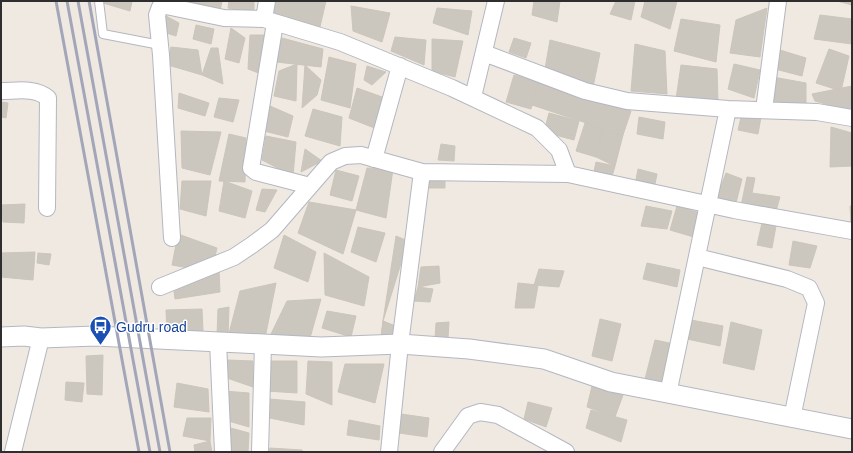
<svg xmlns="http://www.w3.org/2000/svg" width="853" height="453" font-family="Helvetica,sans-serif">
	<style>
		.building { fill: #cbc7bf; stroke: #cbc5ba }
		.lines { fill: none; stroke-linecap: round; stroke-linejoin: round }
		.service-casing { stroke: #b4b7c1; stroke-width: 10 }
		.minor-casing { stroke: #b4b7c1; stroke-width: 18 }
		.tertiary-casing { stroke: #b4b7c1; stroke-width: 21 }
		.service { stroke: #fff; stroke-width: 8 }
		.minor { stroke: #fff; stroke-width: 16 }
		.tertiary { stroke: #fff; stroke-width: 19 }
		.rail { stroke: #a3a6b8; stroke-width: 3 }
		.labels { text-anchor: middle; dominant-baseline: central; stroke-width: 3; stroke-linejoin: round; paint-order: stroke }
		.transit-label { font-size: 14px; fill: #164399; stroke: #fff; text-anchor: start }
	</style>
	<rect width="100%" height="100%" fill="#efe9e1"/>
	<path class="building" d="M103,1H132L130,11L103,3Z
		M188,1H222L220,11Z
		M229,1H254V14L228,8Z
		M274,1H326L318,35L272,12Z
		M534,1H560L557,22L532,15Z
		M616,1H635L631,20L610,14Z
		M645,1H677L670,29L641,17Z
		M837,1H852V5Z
		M351,6L390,13L382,42L353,31Z
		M437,8L472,11L468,35L433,23Z
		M767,8L760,57L730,53L736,20Z
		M820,15L852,19V44L814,39Z
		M166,16L179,23L176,36L163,32Z
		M681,19L720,25L716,62L674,51Z
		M196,25L214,29L211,44L193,39Z
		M231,28L245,38L239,63L225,59Z
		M250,35H265L261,74L248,69Z
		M395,37L426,40L424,65L391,51Z
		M282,38L323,49L321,67L276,62Z
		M514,38L531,43L526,58L509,52Z
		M432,39L463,41L455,77L432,71Z
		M550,40L600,53L593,87L545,69Z
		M635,44L665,51L667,94L631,91Z
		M171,47L198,50L202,75L168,65Z
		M211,48H218L223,84L202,75Z
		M829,49L849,56L841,91L816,83Z
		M780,50L806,58L802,76L775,69Z
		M329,57L356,64L350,108L321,100Z
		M297,64L296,101L274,96L279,71Z
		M734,64L760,70L754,98L728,89Z
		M305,65L321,80L317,95L302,108Z
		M681,65L717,69L718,102L676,99Z
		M367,66L386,72L372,85L364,80Z
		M514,75L538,82L531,109L506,102Z
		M773,77L806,83V104L772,101Z
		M538,82L631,111L623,135L532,105Z
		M852,86L850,111L815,101L812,94Z
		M357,88L385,98L382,131L349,118Z
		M179,93L209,103L205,116L178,108Z
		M219,98L239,100L233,122L214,117Z
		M1,102L8,103L6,118L1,117Z
		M270,106L293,116L288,137L264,131Z
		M313,109L342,117L340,146L305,136Z
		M549,113L579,121L574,140L544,132Z
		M742,113L761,117L758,134L738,130Z
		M639,117L665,122L663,139L637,134Z
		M585,123L603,128L596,157L576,151Z
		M831,127L852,133V166L830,167Z
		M603,128L623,135L615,166L596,157Z
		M181,131L221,132L210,175L182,168Z
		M229,134L246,138L245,182L219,181Z
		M266,136L296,142L293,176L262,160Z
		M441,144L455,146L454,161L438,160Z
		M305,149L322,161L301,172Z
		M596,162L615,166L611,180L593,176Z
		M367,168L393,169L386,218L356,210Z
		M638,169L657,174L654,189L635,185Z
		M336,170L359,176L352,201L330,195Z
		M726,173L742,179L736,203L716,199Z
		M430,177L445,179V188H427Z
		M747,177L755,178L752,193L780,197L776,211L741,206Z
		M182,181H211L206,216L180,209Z
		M224,181L252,191L245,218L219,211Z
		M262,189L277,190L265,212L256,210Z
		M309,202L356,210L343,254L298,233Z
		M25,204L24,223L3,222L1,205Z
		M646,206L672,211L667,229L641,226Z
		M677,206L703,214L697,238L670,230Z
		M850,206H852V224H851Z
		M762,223L776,226L772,248L757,245Z
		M358,227L385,233L376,262L351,252Z
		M178,234L217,248L211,272L172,265Z
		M284,235L316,252L308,282L274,268Z
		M396,236L408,241L383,321Z
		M793,241L817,246L810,268L789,265Z
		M35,252L33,280L1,277V253Z
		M38,253L51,254L49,265L37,263Z
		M324,253L369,277L364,306L325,295Z
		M647,263L680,270L677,287L643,279Z
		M439,266L440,283L418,287L421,267Z
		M539,269L564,271L559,287L534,285Z
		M219,270L220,292L175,299L174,291Z
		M276,283L265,338L228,337L240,291Z
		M518,283L538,285L534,308H515Z
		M418,287L433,289L430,302L414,301Z
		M321,299L310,338L271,334L287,301Z
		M229,307L228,337L217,335L218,309Z
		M202,309L203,331L167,332L166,310Z
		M327,311L356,316L351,337L322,328Z
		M600,319L621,324L612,361L592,356Z
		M691,320L723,326L720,346L687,339Z
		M383,321L395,326L399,338H381Z
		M383,321L395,326V344L381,338Z
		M449,322L448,338H435L436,323Z
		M731,322L762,330L754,370L723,363Z
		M655,340L674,344L664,384L645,379Z
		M103,355L102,395L87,394L86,356Z
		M228,360L253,361V387L224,377Z
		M266,361H297V393L266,391Z
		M308,361L332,362V405L306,394Z
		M345,364H384L375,403L338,392Z
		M66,382L84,383L82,402L65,400Z
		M177,383L208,389L209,412L174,407Z
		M592,386L623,395L615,417L587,407Z
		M224,391L249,393V427L225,420Z
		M269,399L305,402L304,425L265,417Z
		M528,402L552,408L546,427L524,419Z
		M591,410L627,420L621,442L586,428Z
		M401,414L429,418L427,437L399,433Z
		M187,418H211L210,441L183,436Z
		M349,420L380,426L379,440L347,435Z
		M227,427L249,433L248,452H228Z
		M210,441L212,452H195L194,445Z
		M270,448L302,450L303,452H269Z"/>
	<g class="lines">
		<defs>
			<path id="service" d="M99,1L103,34L160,45"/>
			<path id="minor" d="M264,19L267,1
				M275,23L251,168L256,172L310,186
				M484,53L585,91L627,101L728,109L817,112L852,118
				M1,91C17,91 35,87 48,98L47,208
				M473,97L496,1
				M764,110L778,1
				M374,159L400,66
				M172,238L161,55L157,15L160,7L166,6L224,18L264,19L340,42L452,88L537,128L559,150L568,174
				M697,257L787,279L809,288L816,303L792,418
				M160,287L234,257L252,245L272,230L331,162L345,156L361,155L422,172L568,174L734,210L852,231
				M218,342L223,452
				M668,394L728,109
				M13,452L41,338
				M260,452L263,344
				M389,452L400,344L422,172
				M442,452L468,416L480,412L498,415L566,452"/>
			<path id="tertiary" d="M1,337L24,336L41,338L96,336L263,344L321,347L400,344L469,349L544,359L611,382L852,429"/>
		</defs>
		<use href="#service" class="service-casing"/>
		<use href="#minor" class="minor-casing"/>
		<use href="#tertiary" class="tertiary-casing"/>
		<use href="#service" class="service"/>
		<use href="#minor" class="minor"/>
		<use href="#tertiary" class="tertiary"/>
		<path class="rail" d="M56,1L139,452
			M67,1L150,452
			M78,1L160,452
			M89,1L170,452"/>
	</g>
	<defs>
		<symbol id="bus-pin" viewBox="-11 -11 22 30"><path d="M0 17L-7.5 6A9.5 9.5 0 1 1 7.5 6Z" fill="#1a4fb4" stroke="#fff"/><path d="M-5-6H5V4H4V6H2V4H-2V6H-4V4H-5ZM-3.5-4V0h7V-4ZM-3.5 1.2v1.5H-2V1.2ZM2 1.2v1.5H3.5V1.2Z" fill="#fff"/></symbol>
	</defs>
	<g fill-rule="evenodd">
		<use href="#bus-pin" x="88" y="314" width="25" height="34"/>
	</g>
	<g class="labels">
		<g class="transit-label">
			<text x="116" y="327">Gudru road</text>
		</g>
	</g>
	<rect width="853" height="453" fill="none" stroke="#2e2e2e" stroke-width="4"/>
</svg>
